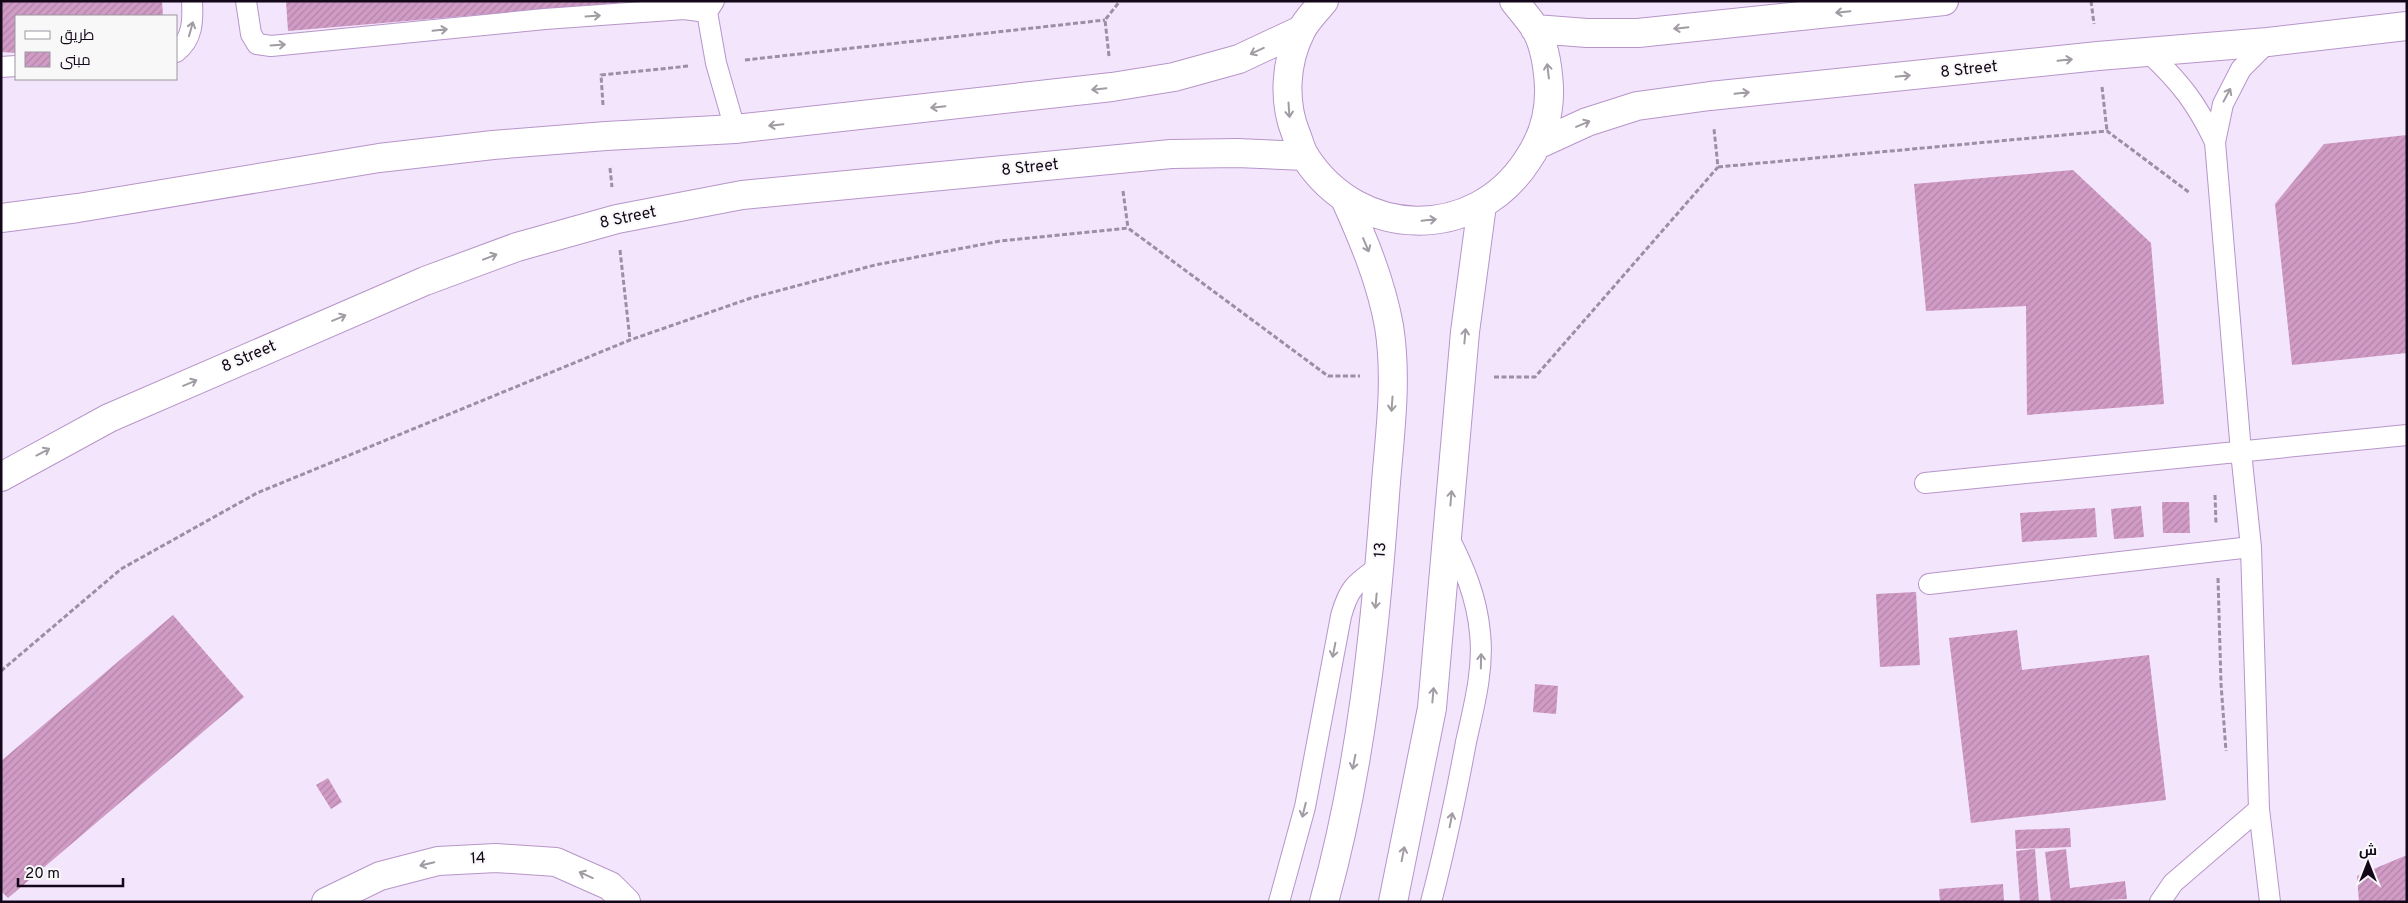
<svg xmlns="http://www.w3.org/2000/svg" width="2408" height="903" font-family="Overpass,Cairo,sans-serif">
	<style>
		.building { fill: url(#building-hatch) }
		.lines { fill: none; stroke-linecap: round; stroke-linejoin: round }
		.lane-casing { stroke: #b795c9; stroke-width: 22 }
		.street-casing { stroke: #b795c9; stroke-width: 30 }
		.path { stroke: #9c8fa4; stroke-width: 3; stroke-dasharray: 5 2.5; stroke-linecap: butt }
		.lane { stroke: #fff; stroke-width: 20 }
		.street { stroke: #fff; stroke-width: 28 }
		.oneway { stroke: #a19ca3 }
		.labels { text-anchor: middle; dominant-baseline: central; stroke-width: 4; stroke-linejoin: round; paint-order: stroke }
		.street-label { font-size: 16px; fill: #130719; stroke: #f8f8f8 }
	</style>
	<defs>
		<pattern id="building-hatch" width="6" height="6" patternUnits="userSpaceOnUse" patternTransform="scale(1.25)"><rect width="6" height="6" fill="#d09bc5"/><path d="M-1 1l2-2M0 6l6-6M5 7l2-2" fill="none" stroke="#b284a9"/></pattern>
	</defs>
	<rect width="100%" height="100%" fill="#f3e5fb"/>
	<path class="building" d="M1,1H162L163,16H16V53L1,52Z
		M286,1H618V3L288,31Z
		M2407,135V353L2292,365L2275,204L2324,144Z
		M2073,170L2151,243L2164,404L2027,415L2026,306L1926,311L1914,184Z
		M2162,502H2189L2190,533H2163Z
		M2141,506L2144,537L2114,539L2111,509Z
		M2095,508L2097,537L2022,542L2020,513Z
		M1916,592L1920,665L1880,667L1876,594Z
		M173,615L244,697L8,898L1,891V761Z
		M2017,630L2022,670L2149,655L2166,800L1971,823L1949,638Z
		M1535,684L1558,686L1556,714L1533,712Z
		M328,778L342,802L331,809L316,785Z
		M2070,828L2071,847L2016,849L2015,830Z
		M2035,849L2039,902H2020L2016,851Z
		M2066,849L2070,888L2125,881L2127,899L2051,902L2045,852Z
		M2407,855V902H2359L2357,876Z
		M2003,884L2004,902H1940L1939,889Z"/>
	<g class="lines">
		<defs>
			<path id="lane" d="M246,1L251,34L257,44L271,46L545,19L684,9L707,12L714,1
				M707,12L716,63L735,129
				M2268,42L2241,69L2223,104L2215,142L2241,452L2251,547L2259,809L2270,902
				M176,52C193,39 193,21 192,1
				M2150,54C2181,83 2197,104 2215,142
				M1,67L16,66
				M1925,483L2407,435
				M1929,584L2251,547
				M1279,902L1305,807L1341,616C1349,587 1356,583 1380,566
				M1431,902C1445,849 1456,796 1466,742C1474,706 1484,669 1480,633C1477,598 1464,567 1448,536
				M2160,902L2173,883L2259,809"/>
			<path id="street" d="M1324,1C1317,10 1306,20 1301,31C1285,62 1283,102 1296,134C1299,141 1301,151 1306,158C1359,239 1473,243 1527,161C1543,138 1550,114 1549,87C1548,68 1545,45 1535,28C1529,19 1521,10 1514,1
				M1535,29L1587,33H1638L1944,1
				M1539,144L1587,122L1637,106L1710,96L2098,56L2268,42L2407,26
				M1,218L78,208L379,158L493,145L606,136L735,129L1112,87L1174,77L1239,59L1301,30
				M1,477L109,418L425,281L517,247L617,219L742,195L1171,154L1237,153L1305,156
				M326,902L380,876L438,861L496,858L556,862L610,886L626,902
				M1324,902C1361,769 1375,632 1385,495C1389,439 1398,382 1389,326C1381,282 1364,241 1346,201
				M1393,902L1432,708L1465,332L1482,205"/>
		</defs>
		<use href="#lane" class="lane-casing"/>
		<use href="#street" class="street-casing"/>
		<path class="path" d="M2091,1L2094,24
			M1109,56L1105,20L1120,1
			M745,60L1105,20
			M2102,87L2107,131
			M603,105L601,75L689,66
			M1718,167L2107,131L2190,193
			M610,168L612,187
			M1123,191L1128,228
			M620,250L630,340
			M1494,377H1535L1718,167L1714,129
			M2215,495L2216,524
			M2218,578L2221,684L2226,751
			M1,671L121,569L257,493L630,340L751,298L875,265L1000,241L1128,228L1328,376H1360"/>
		<use href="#lane" class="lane"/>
		<use href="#street" class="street"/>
	</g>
	<defs><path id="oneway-shaft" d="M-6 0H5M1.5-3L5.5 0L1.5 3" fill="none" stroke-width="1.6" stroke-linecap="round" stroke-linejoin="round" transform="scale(1.25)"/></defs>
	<g class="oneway">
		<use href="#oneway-shaft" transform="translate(1843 12) rotate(174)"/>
		<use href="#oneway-shaft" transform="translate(593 16) rotate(-4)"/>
		<use href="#oneway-shaft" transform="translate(1681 28) rotate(174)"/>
		<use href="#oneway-shaft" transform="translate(191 29) rotate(-74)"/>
		<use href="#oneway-shaft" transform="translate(440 30) rotate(-6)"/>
		<use href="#oneway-shaft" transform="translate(278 45) rotate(-4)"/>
		<use href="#oneway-shaft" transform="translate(1257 51) rotate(155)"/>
		<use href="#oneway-shaft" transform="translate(2065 60) rotate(-6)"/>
		<use href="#oneway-shaft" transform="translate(1548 71) rotate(-97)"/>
		<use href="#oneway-shaft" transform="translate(1903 76) rotate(-6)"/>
		<use href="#oneway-shaft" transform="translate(1099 89) rotate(174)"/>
		<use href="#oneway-shaft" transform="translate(1742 93) rotate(-6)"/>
		<use href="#oneway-shaft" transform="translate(2227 95) rotate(-62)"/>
		<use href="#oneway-shaft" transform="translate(938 107) rotate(174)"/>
		<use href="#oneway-shaft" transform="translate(1289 110) rotate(86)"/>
		<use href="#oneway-shaft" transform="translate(1583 124) rotate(-23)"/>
		<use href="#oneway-shaft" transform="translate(776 125) rotate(174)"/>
		<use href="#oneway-shaft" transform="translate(1429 220) rotate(-6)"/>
		<use href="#oneway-shaft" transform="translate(1366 245) rotate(67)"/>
		<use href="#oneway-shaft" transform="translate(490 257) rotate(-21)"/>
		<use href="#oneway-shaft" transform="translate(339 318) rotate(-23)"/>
		<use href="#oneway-shaft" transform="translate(1465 336) rotate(-85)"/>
		<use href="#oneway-shaft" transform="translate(190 383) rotate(-23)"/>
		<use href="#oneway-shaft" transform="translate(1392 404) rotate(94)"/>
		<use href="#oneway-shaft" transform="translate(43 452) rotate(-28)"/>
		<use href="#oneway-shaft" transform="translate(1451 498) rotate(-85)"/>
		<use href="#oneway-shaft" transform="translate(1376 601) rotate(95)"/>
		<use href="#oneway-shaft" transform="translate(1334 650) rotate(101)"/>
		<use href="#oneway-shaft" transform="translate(1481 661) rotate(-89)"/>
		<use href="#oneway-shaft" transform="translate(1433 695) rotate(-85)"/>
		<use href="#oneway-shaft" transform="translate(1354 762) rotate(101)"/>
		<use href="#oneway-shaft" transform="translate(1304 810) rotate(104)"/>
		<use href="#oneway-shaft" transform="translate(1451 820) rotate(-79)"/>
		<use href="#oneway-shaft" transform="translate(1403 854) rotate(-79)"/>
		<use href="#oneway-shaft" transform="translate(427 864) rotate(166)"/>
		<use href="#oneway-shaft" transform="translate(586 875) rotate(-156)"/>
	</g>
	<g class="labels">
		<g class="street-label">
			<text transform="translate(1969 70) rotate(-6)">8 Street</text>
			<text transform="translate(1030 168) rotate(-6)">8 Street</text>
			<text transform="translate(628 218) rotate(-12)">8 Street</text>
			<text transform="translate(249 357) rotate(-23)">8 Street</text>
			<text transform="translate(1381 550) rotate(-86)">13</text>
			<text transform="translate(478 859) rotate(-3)">14</text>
		</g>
	</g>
	<rect width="2408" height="903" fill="none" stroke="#130719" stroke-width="5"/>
	<rect x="15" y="15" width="162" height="65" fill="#f8f8f8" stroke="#9c989f"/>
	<rect x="25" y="31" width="25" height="8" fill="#ffffff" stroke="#9c989f"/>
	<text x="60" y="40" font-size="15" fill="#130719">طريق</text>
	<rect x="25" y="52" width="25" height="15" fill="url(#building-hatch)" stroke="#9c989f"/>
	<text x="60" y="65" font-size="15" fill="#130719">مبنى</text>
	<g transform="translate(2368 863)" stroke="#f8f8f8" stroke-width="4" paint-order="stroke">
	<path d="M0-4L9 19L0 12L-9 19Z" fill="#130719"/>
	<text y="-8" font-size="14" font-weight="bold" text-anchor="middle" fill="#130719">ش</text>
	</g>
	<path d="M18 878v8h105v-8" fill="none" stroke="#130719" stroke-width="2.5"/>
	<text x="25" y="878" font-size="15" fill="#130719" stroke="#f8f8f8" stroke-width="4" paint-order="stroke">20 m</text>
</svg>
